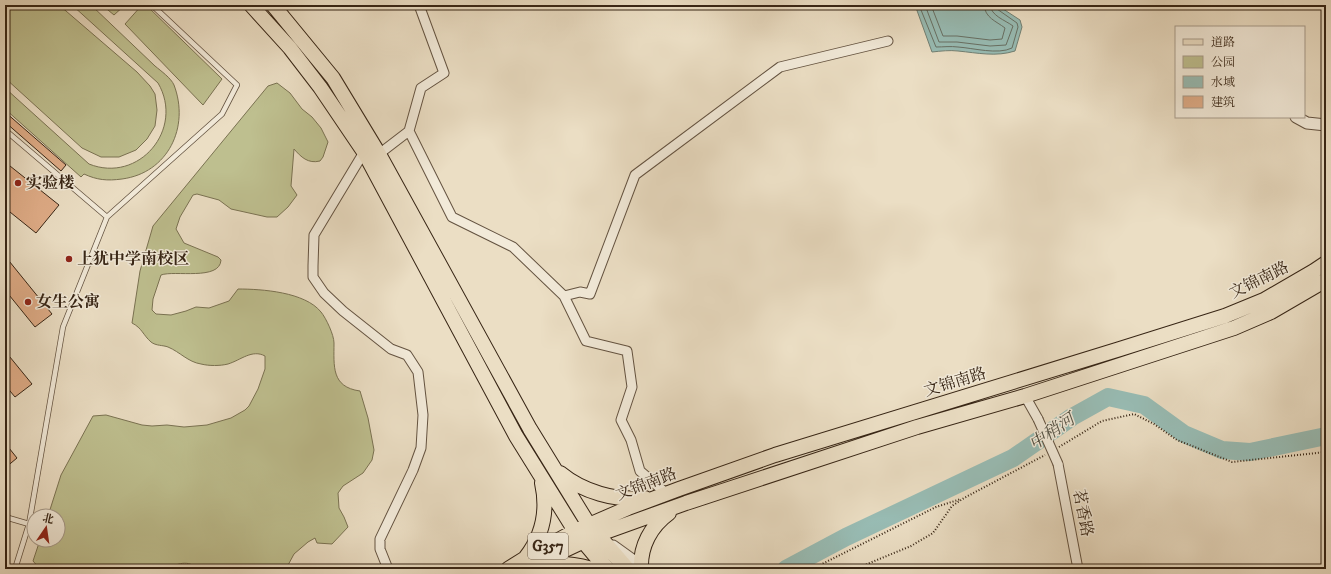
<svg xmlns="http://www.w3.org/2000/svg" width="1331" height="574" font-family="'IM FELL DW Pica','Noto Serif SC',serif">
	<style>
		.green { fill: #bebf8f; stroke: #7a7252 }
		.water { fill: #98bcb4; stroke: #718074 }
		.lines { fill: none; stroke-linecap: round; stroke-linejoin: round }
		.shore { stroke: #687064; stroke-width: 1 }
		.river { stroke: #98bcb4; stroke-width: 18 }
		.building { fill: #dfac87; stroke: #372515 }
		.service-casing { stroke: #645341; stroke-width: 6 }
		.minor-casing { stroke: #645341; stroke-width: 11 }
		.tertiary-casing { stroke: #645341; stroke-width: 13 }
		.primary-casing { stroke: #372515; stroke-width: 16 }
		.trunk-casing { stroke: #372515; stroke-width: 17 }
		.path { stroke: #372515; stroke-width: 2; stroke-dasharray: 1 2; stroke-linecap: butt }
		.service { stroke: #f2ead9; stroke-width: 4.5 }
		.minor { stroke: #f2ead9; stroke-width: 9 }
		.tertiary { stroke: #f2ead9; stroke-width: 11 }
		.primary { stroke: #ebdec4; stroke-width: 14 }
		.trunk { stroke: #ebdec4; stroke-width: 15 }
		.minor-bridge-casing { stroke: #645341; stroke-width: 11; stroke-linecap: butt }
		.minor-bridge { stroke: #f2ead9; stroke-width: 9 }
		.poi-dot { fill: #8f2418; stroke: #f2ead9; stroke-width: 1.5 }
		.labels { text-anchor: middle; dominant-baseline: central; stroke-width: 3; stroke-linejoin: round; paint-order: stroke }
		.shield { fill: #f2ead9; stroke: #6f6050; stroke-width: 1 }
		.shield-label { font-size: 15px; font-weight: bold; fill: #372515 }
		.poi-label { font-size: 16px; font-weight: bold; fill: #372515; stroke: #f2ead9; text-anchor: start }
		.street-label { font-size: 16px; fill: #372515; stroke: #f2ead9 }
		.water-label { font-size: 17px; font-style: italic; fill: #545245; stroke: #f2ead9 }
	</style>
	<rect width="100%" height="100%" fill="#ebdec4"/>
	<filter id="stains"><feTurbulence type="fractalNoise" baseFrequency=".005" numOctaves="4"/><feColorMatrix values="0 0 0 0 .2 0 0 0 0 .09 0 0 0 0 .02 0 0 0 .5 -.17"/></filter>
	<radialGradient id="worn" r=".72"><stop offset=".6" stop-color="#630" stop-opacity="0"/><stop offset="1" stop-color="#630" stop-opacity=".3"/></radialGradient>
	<path class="green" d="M5,5H59L137,72L150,86L155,94L157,110L155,126L147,139L136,150L119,157H101L82,148L5,78Z
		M72,5H91C112,25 134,46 155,66C161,71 171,78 174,85C190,127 168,173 122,179C107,181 97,180 84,174L81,177L5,109V88L89,164C139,184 185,129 158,83Z
		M102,5H125L114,15Z
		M142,5H146L222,79L203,105L125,24Z
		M277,83L290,93L302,109L312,117L321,128L328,142L323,157L320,161C308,164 301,157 294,149L291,186L297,195L288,207L277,217H267L231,209L219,200L197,194L193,195L180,217L176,229L184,243L218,257L221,260C220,281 174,270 161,275L153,299L152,310L156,314L171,315L186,311L196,307L209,308L229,301L238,289C262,289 305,292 321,312C326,318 334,335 334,343C334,366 331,387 360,391L368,418L374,450L372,460L363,473L343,486L338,493L339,508L344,517L348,527L332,544L317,543L315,538L308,542L294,554L287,567L282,569H197C189,559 176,564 167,569H40L33,561L40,540H58V516H48L61,475L93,416L106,415L142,425L152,426L167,425L184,427L207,425L231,418L245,410L249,406L258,389L265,369V356C252,349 241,360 228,364C220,366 209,366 201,364C188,362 180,352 168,347C163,345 156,346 151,342C143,335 142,328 132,323L140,271L153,226L268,86Z"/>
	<path class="water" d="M915,5H997L1020,20L1022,27L1015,51C996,57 978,53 958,51C950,50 941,51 932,52Z"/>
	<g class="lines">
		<path class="shore" d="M919,5L936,47C943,47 951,46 958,47C973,48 998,55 1012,48L1018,27L1017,23L997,9L996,5
			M925,5L939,42H957L990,46L1006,45L1013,26C1005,20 991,16 990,5
			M931,5L943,36H957L990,40L1002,39L1005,28C996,21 985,18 984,5"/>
		<path class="river" d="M786,569L846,537L1013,458L1072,417L1108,397L1144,405L1184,434L1222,450L1250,452L1326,436"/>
	</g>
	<path class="building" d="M5,112L66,165L61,171L5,122Z
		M5,162L59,205L36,233L5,208Z
		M5,256L52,314L35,327L5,290Z
		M5,351L32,384L15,397L5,385Z
		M5,443L17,458L5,468Z"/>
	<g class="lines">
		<defs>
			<path id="service" d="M5,130L107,217
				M5,517L29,524
				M15,569L29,524L63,327L107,217L222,114L237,85L152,5"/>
			<path id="minor" d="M409,131L452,217L513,247L564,296
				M364,152L314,235L313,266V277L324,293L343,311L391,349L407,355L418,372L423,415L421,448L413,470L380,539V549L388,569
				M379,154L409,131L421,88L444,73L419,5
				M1025,396L1038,419
				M1058,464L1078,569
				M667,494L640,471L631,440L621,420L632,387L627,351L586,341L564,296L580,292L590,294L635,175L780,67L888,41"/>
			<path id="tertiary" d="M1296,117L1307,123L1326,125
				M613,546L645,569"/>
			<path id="primary" d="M251,5L290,48L320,87L364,152L516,436L575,531
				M273,5L333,78L379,154L530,429L589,525
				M560,473C583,492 615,501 645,498
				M526,557C543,535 548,510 542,483
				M533,565L597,535L686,503L917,427L1025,396L1234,328L1271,312L1326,280
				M508,569L524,559L575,531L628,508L679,489L775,455L1120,349L1225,316L1264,300L1314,271L1326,263
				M641,569C640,546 651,526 669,513"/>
			<path id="trunk" d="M589,525L627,569
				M575,531L607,569
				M529,567C550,563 569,563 590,569"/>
		</defs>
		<use href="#service" class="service-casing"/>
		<use href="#minor" class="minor-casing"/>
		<use href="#tertiary" class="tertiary-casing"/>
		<use href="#primary" class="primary-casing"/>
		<use href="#trunk" class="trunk-casing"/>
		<path class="path" d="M1059,447L1102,421L1134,414L1154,424L1177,440L1232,462L1326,452
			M812,569L936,507L961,499
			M855,569L911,546L933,533L952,506L964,498L1045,455"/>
		<use href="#service" class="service"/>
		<use href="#minor" class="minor"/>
		<use href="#tertiary" class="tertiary"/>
		<use href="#primary" class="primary"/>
		<use href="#trunk" class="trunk"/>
		<defs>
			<path id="minor-bridge" d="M1038,419L1058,464"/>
		</defs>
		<use href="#minor-bridge" class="minor-bridge-casing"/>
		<use href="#minor-bridge" class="minor-bridge"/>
	</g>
	<g class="poi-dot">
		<circle cx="18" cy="183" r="4"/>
		<circle cx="69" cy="259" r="4"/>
		<circle cx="28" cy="302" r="4"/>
	</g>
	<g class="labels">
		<rect class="shield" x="528" y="533" width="40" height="26" rx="3"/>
		<g class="shield-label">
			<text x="548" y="546">G357</text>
		</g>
		<g class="poi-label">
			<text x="26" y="183">实验楼</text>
			<text x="77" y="259">上犹中学南校区</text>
			<text x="36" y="302">女生公寓</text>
		</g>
		<g class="street-label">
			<text transform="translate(1259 280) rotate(-26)">文锦南路</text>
			<text transform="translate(955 382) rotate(-17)">文锦南路</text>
			<text transform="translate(646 484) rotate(-21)">文锦南路</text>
			<text transform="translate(1083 513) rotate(79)">茗香路</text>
		</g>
		<g class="water-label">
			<text transform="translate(1052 432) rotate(-34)">中稍河</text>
		</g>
	</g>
	<rect width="1331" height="574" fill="none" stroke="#ebdec4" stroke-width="20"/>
	<rect x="6" y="6" width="1319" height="562" fill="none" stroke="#372515" stroke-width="2"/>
	<rect x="10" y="10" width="1311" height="554" fill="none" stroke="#372515"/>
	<rect x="1175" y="26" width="130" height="92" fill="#f2ead9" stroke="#a79b8b"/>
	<rect x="1183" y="39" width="20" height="6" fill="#ebdec4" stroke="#a79b8b"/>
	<text x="1211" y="46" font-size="12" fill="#372515">道路</text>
	<rect x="1183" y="56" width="20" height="12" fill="#bebf8f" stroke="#a79b8b"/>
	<text x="1211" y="66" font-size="12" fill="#372515">公园</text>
	<rect x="1183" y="76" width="20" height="12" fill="#98bcb4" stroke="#a79b8b"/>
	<text x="1211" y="86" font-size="12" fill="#372515">水域</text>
	<rect x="1183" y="96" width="20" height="12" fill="#dfac87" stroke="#a79b8b"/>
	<text x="1211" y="106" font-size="12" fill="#372515">建筑</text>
	<g transform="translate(46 528) rotate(13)"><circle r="19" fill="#f2ead9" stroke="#a79b8b"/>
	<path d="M0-3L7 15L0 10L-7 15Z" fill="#8f2418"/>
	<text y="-6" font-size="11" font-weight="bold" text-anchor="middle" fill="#372515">北</text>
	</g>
	<rect width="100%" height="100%" filter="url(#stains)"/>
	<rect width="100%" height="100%" fill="url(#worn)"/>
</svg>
